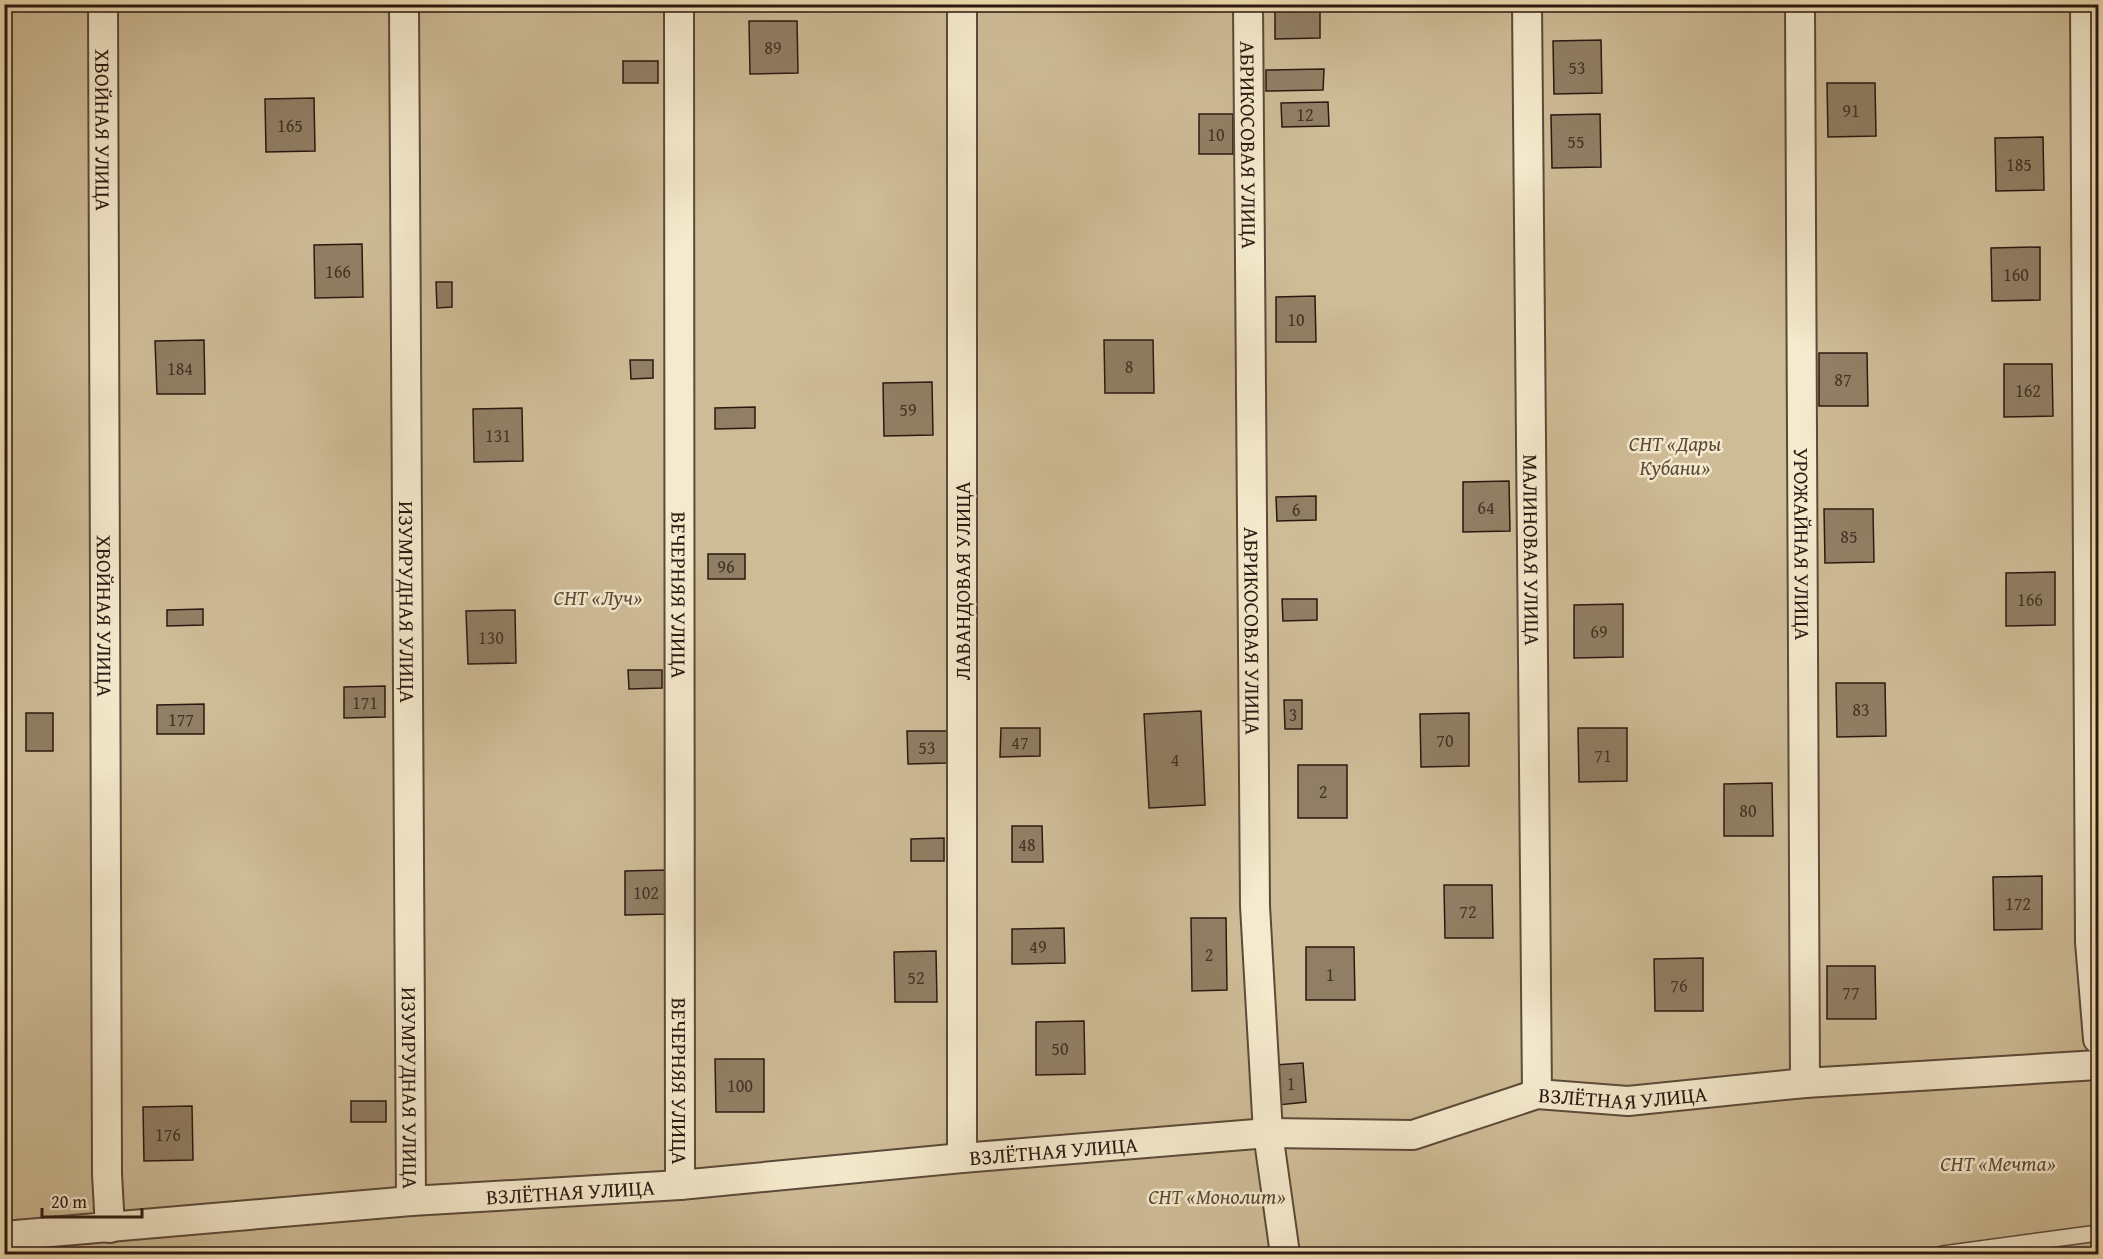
<svg xmlns="http://www.w3.org/2000/svg" width="2103" height="1259" font-family="'Gentium Book Plus',serif">
	<style>
		.green { fill: #cebc97; stroke: #7c6a54; stroke-width: 1.5 }
		.building { fill: #917f65; stroke: #2b1811; stroke-width: 1.5 }
		.lines { fill: none; stroke-linecap: round; stroke-linejoin: round }
		.service-casing { stroke: #5c4a39; stroke-width: 18 }
		.minor-casing { stroke: #5c4a39; stroke-width: 32 }
		.service { stroke: #f5eacd; stroke-width: 15 }
		.minor { stroke: #f5eacd; stroke-width: 28 }
		.labels { text-anchor: middle; dominant-baseline: central; stroke-width: 5; stroke-linejoin: round; paint-order: stroke }
		.number-label { font-size: 18px; fill: #443226 }
		.street-label { font-size: 21px; fill: #2b1811; stroke: #f5eacd }
		.park-label { font-size: 21px; font-style: italic; fill: #5c4939; stroke: #f5eacd }
	</style>
	<rect width="100%" height="100%" fill="#efdeb2"/>
	<filter id="stains"><feTurbulence type="fractalNoise" baseFrequency=".00333" numOctaves="4"/><feColorMatrix values="0 0 0 0 .2 0 0 0 0 .09 0 0 0 0 .02 0 0 0 .5 -.17"/></filter>
	<radialGradient id="worn" r=".72"><stop offset=".6" stop-color="#630" stop-opacity="0"/><stop offset="1" stop-color="#630" stop-opacity=".3"/></radialGradient>
	<path class="green" d="M5,5H2098V1254H5Z"/>
	<path class="building" d="M1004,4H1041V8L1004,9Z
		M1275,4H1320V38L1275,39Z
		M1746,4H1786V5L1746,6Z
		M749,21H797L798,73L750,74Z
		M1601,40L1602,93L1554,94L1553,41Z
		M623,61H658V83H623Z
		M1324,69L1323,90L1266,91V70Z
		M1827,83H1875L1876,136L1828,137Z
		M314,98L315,151L266,152L265,99Z
		M1328,102L1329,126L1282,127L1281,103Z
		M1199,114H1233V154H1199Z
		M1600,114L1601,167L1552,168L1551,115Z
		M2043,137L2044,190L1996,191L1995,138Z
		M362,244L363,297L315,298L314,245Z
		M2040,247V300L1992,301L1991,248Z
		M436,282H452V307L437,308Z
		M1315,296L1316,342H1276V297Z
		M204,340L205,394H157L155,341Z
		M1104,340H1153L1154,393H1105Z
		M1819,353H1867L1868,406H1819Z
		M630,360H653V378L631,379Z
		M2004,364H2052L2053,416L2004,417Z
		M932,382L933,435L884,436L883,383Z
		M755,407V428L715,429V408Z
		M522,408L523,461L474,462L473,409Z
		M1509,481L1510,531L1463,532V482Z
		M1316,496V520L1277,521L1276,497Z
		M1824,509H1873L1874,562L1825,563Z
		M708,554H745V579H708Z
		M2055,572V625L2006,626V573Z
		M1282,599H1317V620L1283,621Z
		M1623,604V657L1574,658V605Z
		M203,609V625L167,626V610Z
		M515,610L516,663L468,664L466,611Z
		M628,670H662V688L629,689Z
		M1836,683H1885L1886,736L1837,737Z
		M385,686V717L344,718V687Z
		M1284,700H1302V729H1285Z
		M204,704V734H157V705Z
		M1201,711L1205,805L1149,808L1144,714Z
		M26,713H53V751H26Z
		M1469,713V766L1421,767L1420,714Z
		M1001,728H1040V756L1000,757Z
		M1578,728H1627V781L1579,782Z
		M907,731H947V763L908,764Z
		M1298,765H1347V818H1298Z
		M1772,783L1773,836H1724V784Z
		M1012,826H1042L1043,862H1012Z
		M944,838V861H911V839Z
		M667,870V914L625,915V871Z
		M2042,876V929L1994,930L1993,877Z
		M1444,885H1492L1493,938H1445Z
		M1191,918H1226L1227,990L1192,991Z
		M1064,928L1065,963L1012,964V929Z
		M1306,947H1354L1355,1000H1306Z
		M936,951L937,1002H895L894,952Z
		M1703,958V1011H1655L1654,959Z
		M1827,966H1875L1876,1019H1827Z
		M1084,1021L1085,1074L1036,1075V1022Z
		M715,1059H764V1112H716Z
		M1303,1063L1306,1102L1278,1105L1275,1065Z
		M351,1101H386V1122H351Z
		M192,1106L193,1160L144,1161L143,1107Z"/>
	<g class="lines">
		<defs>
			<path id="service" d="M1943,1254L2098,1233"/>
			<g id="minor">
				<path id="s1" d="M103,4L107,1174L110,1228"/>
				<path id="s2" d="M404,4L411,1201"/>
				<path id="s3" d="M679,4L680,1185"/>
				<path id="s4" d="M1248,4L1255,906L1268,1133L1285,1254"/>
				<path id="s5" d="M1527,4L1537,1094"/>
				<path id="s6" d="M1800,4L1805,1083"/>
				<path d="M2085,4L2090,942L2098,1039"/>
				<path d="M962,1158V4"/>
				<path id="s7" d="M4,1236L411,1201L680,1185L962,1158L1268,1133L1413,1135L1537,1094L1628,1101L1805,1083L2098,1065"/>
			</g>
		</defs>
		<use href="#service" class="service-casing"/>
		<use href="#minor" class="minor-casing"/>
		<use href="#service" class="service"/>
		<use href="#minor" class="minor"/>
	</g>
	<g class="labels">
		<g class="number-label">
			<text x="773" y="47">89</text>
			<text x="1577" y="67">53</text>
			<text x="1851" y="110">91</text>
			<text x="1305" y="114">12</text>
			<text x="290" y="125">165</text>
			<text x="1216" y="134">10</text>
			<text x="1576" y="141">55</text>
			<text x="2019" y="164">185</text>
			<text x="338" y="271">166</text>
			<text x="2016" y="274">160</text>
			<text x="1296" y="319">10</text>
			<text x="1129" y="366">8</text>
			<text x="180" y="368">184</text>
			<text x="1843" y="379">87</text>
			<text x="2028" y="390">162</text>
			<text x="908" y="409">59</text>
			<text x="498" y="435">131</text>
			<text x="1486" y="507">64</text>
			<text x="1296" y="509">6</text>
			<text x="1849" y="536">85</text>
			<text x="726" y="566">96</text>
			<text x="2030" y="599">166</text>
			<text x="1599" y="631">69</text>
			<text x="491" y="637">130</text>
			<text x="365" y="702">171</text>
			<text x="1861" y="709">83</text>
			<text x="1293" y="714">3</text>
			<text x="181" y="719">177</text>
			<text x="1445" y="740">70</text>
			<text x="1020" y="742">47</text>
			<text x="927" y="747">53</text>
			<text x="1603" y="755">71</text>
			<text x="1175" y="759">4</text>
			<text x="1323" y="791">2</text>
			<text x="1748" y="810">80</text>
			<text x="1027" y="844">48</text>
			<text x="646" y="892">102</text>
			<text x="2018" y="903">172</text>
			<text x="1468" y="911">72</text>
			<text x="1038" y="946">49</text>
			<text x="1209" y="954">2</text>
			<text x="1330" y="974">1</text>
			<text x="916" y="977">52</text>
			<text x="1679" y="985">76</text>
			<text x="1851" y="992">77</text>
			<text x="1060" y="1048">50</text>
			<text x="1291" y="1083">1</text>
			<text x="740" y="1085">100</text>
			<text x="168" y="1134">176</text>
		</g>
		<g class="street-label">
			<text stroke="none"><textPath href="#s1" startOffset="126">ХВОЙНАЯ УЛИЦА</textPath></text>
			<text stroke="none"><textPath href="#s4" startOffset="141">АБРИКОСОВАЯ УЛИЦА</textPath></text>
			<text stroke="none"><textPath href="#s6" startOffset="540">УРОЖАЙНАЯ УЛИЦА</textPath></text>
			<text stroke="none"><textPath href="#s5" startOffset="546">МАЛИНОВАЯ УЛИЦА</textPath></text>
			<text transform="translate(962 581) rotate(-90)">ЛАВАНДОВАЯ УЛИЦА</text>
			<text stroke="none"><textPath href="#s3" startOffset="591">ВЕЧЕРНЯЯ УЛИЦА</textPath></text>
			<text stroke="none"><textPath href="#s2" startOffset="598">ИЗУМРУДНАЯ УЛИЦА</textPath></text>
			<text stroke="none"><textPath href="#s1" startOffset="612">ХВОЙНАЯ УЛИЦА</textPath></text>
			<text stroke="none"><textPath href="#s4" startOffset="627">АБРИКОСОВАЯ УЛИЦА</textPath></text>
			<text stroke="none"><textPath href="#s3" startOffset="1077">ВЕЧЕРНЯЯ УЛИЦА</textPath></text>
			<text stroke="none"><textPath href="#s2" startOffset="1084">ИЗУМРУДНАЯ УЛИЦА</textPath></text>
			<text stroke="none"><textPath href="#s7" startOffset="1630">ВЗЛЁТНАЯ УЛИЦА</textPath></text>
			<text stroke="none"><textPath href="#s7" startOffset="1053">ВЗЛЁТНАЯ УЛИЦА</textPath></text>
			<text stroke="none"><textPath href="#s7" startOffset="568">ВЗЛЁТНАЯ УЛИЦА</textPath></text>
		</g>
		<g class="park-label">
			<text x="1675" y="443">СНТ «Дары<tspan x="1675" dy="24">Кубани»</tspan></text>
			<text x="598" y="597">СНТ «Луч»</text>
			<text x="1998" y="1163">СНТ «Мечта»</text>
			<text x="1217" y="1196">СНТ «Монолит»</text>
		</g>
	</g>
	<rect width="2103" height="1259" fill="none" stroke="#efdeb2" stroke-width="24"/>
	<rect x="6" y="6" width="2091" height="1247" fill="none" stroke="#2b1811" stroke-width="3"/>
	<rect x="12" y="12" width="2079" height="1235" fill="none" stroke="#2b1811" stroke-width="1.5"/>
	<path d="M42 1208v9h100v-9" fill="none" stroke="#2b1811" stroke-width="3"/>
	<text x="51" y="1208" font-size="18" fill="#2b1811" stroke="#f5eacd" stroke-width="4.5" paint-order="stroke">20 m</text>
	<rect width="100%" height="100%" filter="url(#stains)"/>
	<rect width="100%" height="100%" fill="url(#worn)"/>
</svg>
